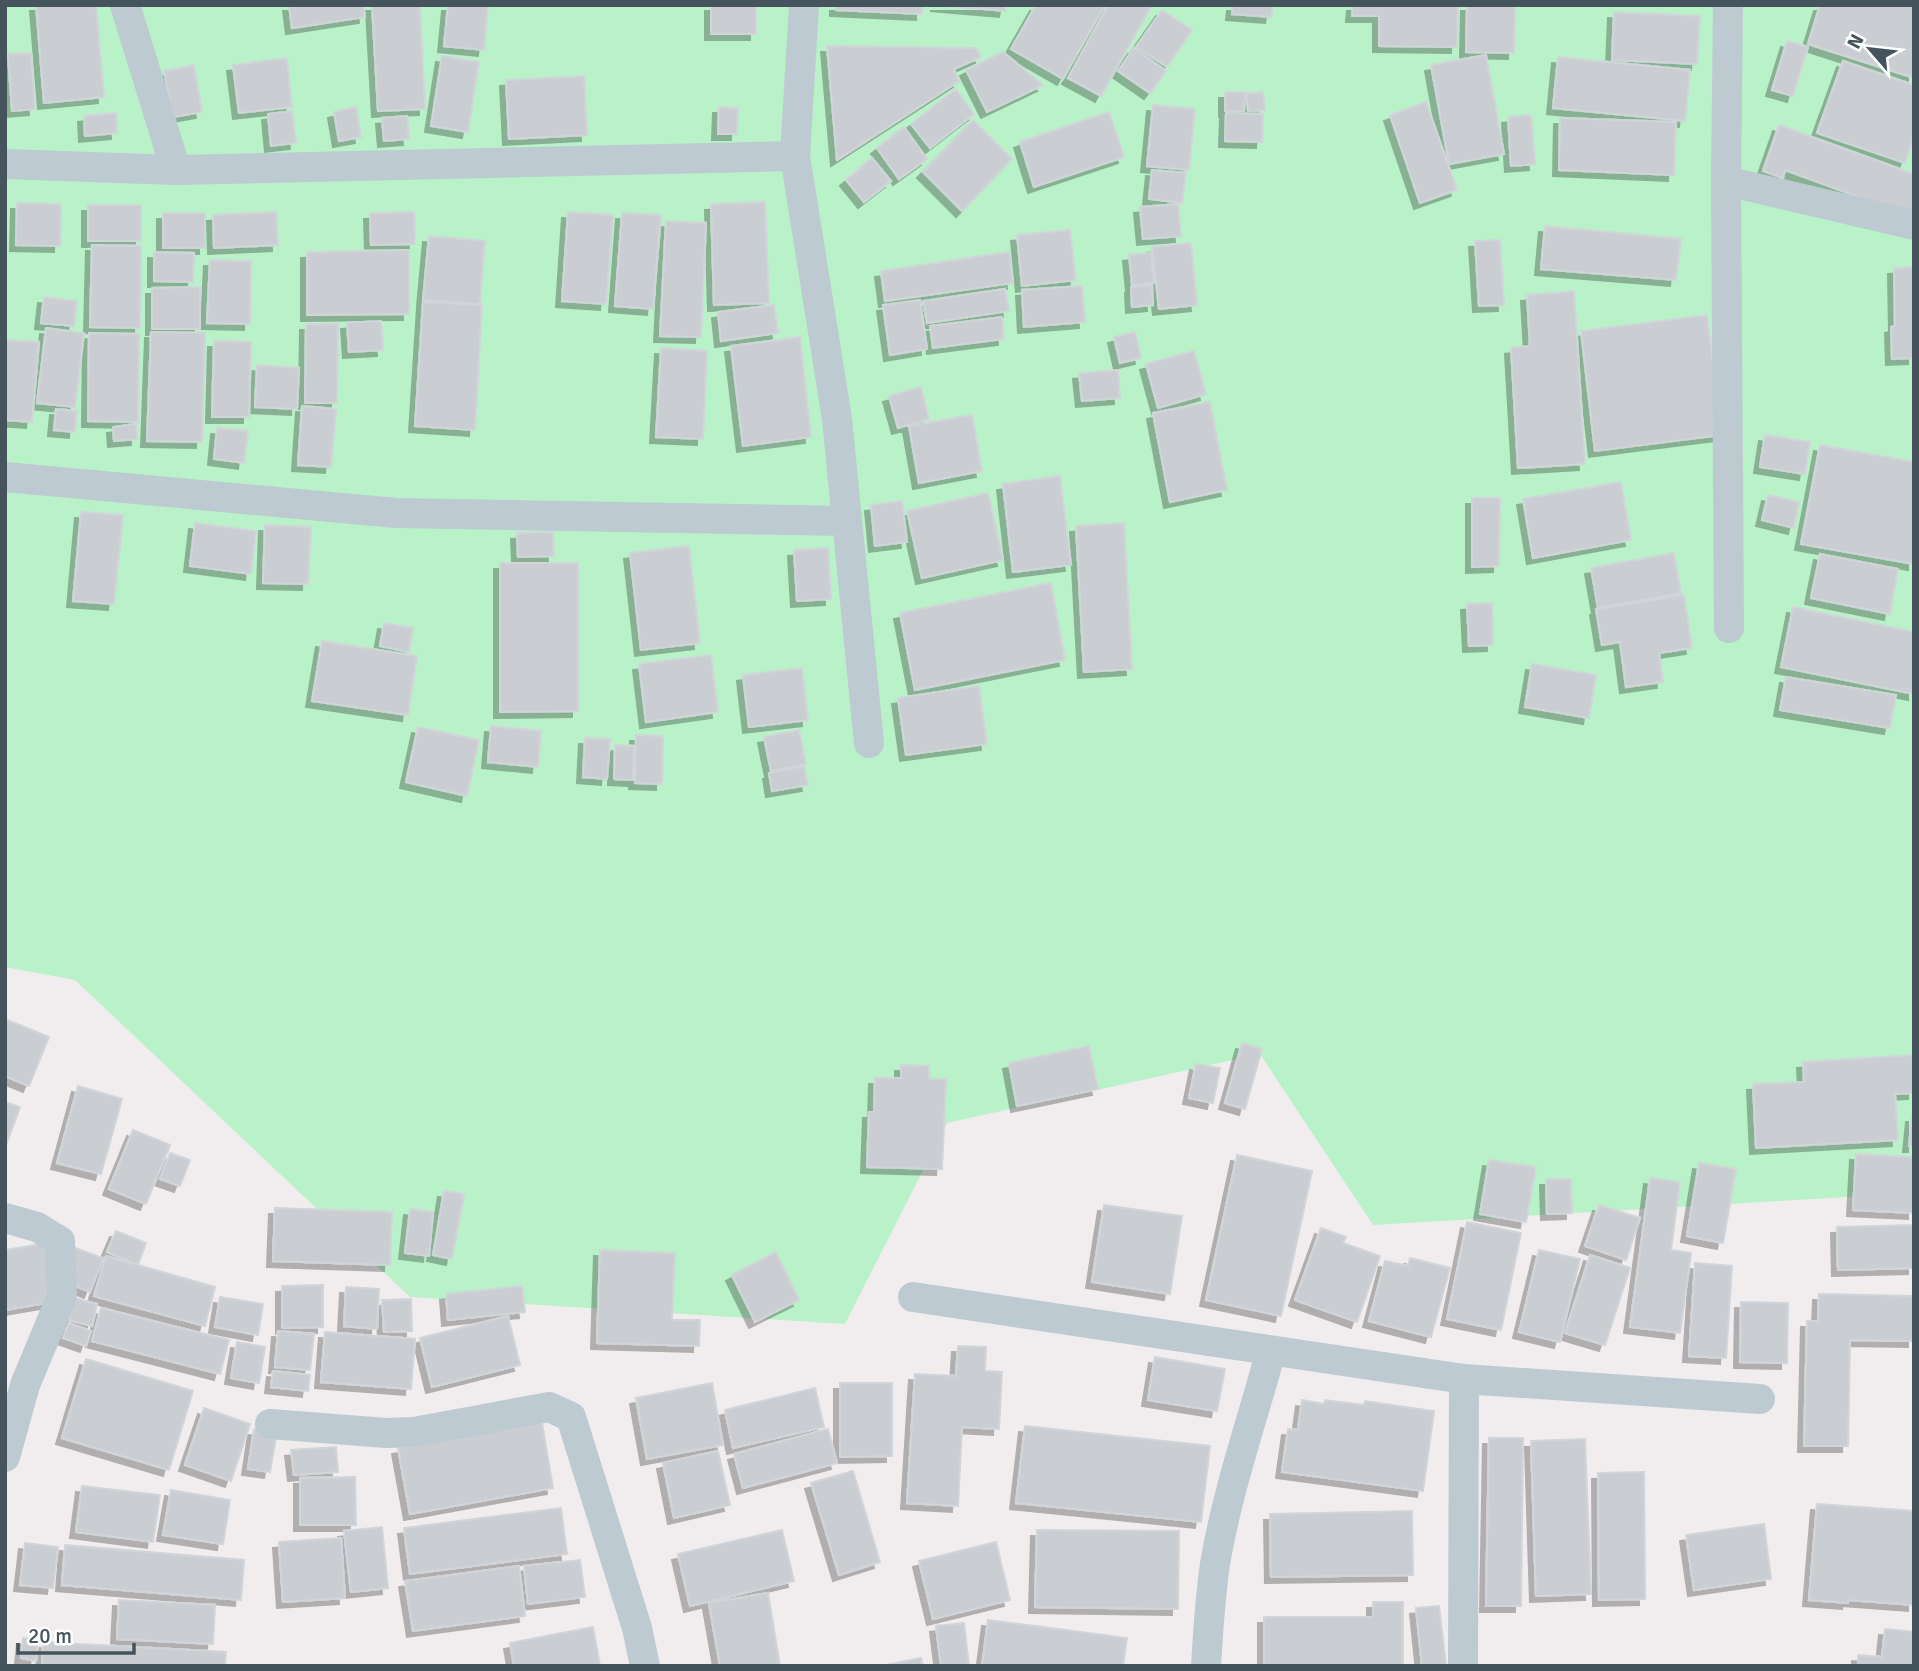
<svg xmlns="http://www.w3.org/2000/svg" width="1919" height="1671" font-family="Signika,sans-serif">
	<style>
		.green { fill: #b9f1c9 }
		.building { fill: #caced3; stroke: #d1d5da; stroke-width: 2; filter: url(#shadow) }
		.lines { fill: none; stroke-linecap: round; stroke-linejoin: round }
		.minor { stroke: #bdcad1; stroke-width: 30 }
	</style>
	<defs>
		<filter id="shadow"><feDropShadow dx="-6" dy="6" stdDeviation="0" flood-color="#0004"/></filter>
	</defs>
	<rect width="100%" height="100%" fill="#f1edee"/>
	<path class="green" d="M5,5H1914V1193L1373,1225L1260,1054L947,1123L845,1324L410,1297L75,980L5,967Z"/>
	<path class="building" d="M36,5H96L104,97L44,103Z
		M289,5H363L365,17L292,28Z
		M372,5H420L425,109L378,111Z
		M448,5H488L484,50L444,46Z
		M711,5H756V34H711Z
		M836,5H922V14L836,10Z
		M936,5H1006L1005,11Z
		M1036,5H1105L1063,79L1011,49Z
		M1108,5H1152L1101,96L1068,78Z
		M1233,5H1273L1271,17L1232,14Z
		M1353,5H1458L1457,47L1379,46V16H1352Z
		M1467,5H1515L1514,53L1466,52Z
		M1820,5H1914V78L1808,44Z
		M1162,10L1192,30L1167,67L1136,47Z
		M1614,12L1700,16L1697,64L1612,60Z
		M1787,41L1808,47L1793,96L1772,90Z
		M827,46L976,48L981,57L954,69L959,81L837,160Z
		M1134,48L1166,71L1150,93L1118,71Z
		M1003,52L1043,85L987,112L966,70Z
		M31,53L35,109L12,111L8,54Z
		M1486,55L1504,154L1449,164L1431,65Z
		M442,56L479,62L468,132L431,126Z
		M1558,57L1690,70L1685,121L1553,108Z
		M287,58L292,107L239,113L233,65Z
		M1843,61L1914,85V136L1905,163L1817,133Z
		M194,65L202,112L173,117L164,71Z
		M584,76L587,135L509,139L506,80Z
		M956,89L974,114L930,148L911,124Z
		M1225,92H1245L1244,111H1225Z
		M1263,92L1265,110L1248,111L1246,93Z
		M1426,102L1457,190L1420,203L1390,115Z
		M1153,105L1195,109L1189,170L1147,166Z
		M356,107L361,137L339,141L334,112Z
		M719,107L738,108L737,134H718Z
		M292,111L296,143L271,146L268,114Z
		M1109,112L1124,157L1034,187L1020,142Z
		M116,113L117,133L85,136L84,116Z
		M1226,113L1263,114L1262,142L1225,141Z
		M1531,115L1535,164L1511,166L1508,117Z
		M407,116L409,139L384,141L382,118Z
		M1560,118L1676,122L1674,175L1559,170Z
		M973,120L1012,159L962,211L923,172Z
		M1779,125L1914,174V217L1785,170L1783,178L1763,171Z
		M904,127L927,159L899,179L877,148Z
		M872,158L891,181L864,202L846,180Z
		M1152,170L1186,173L1182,203L1149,199Z
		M765,202L769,303L714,305L711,204Z
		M17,203L61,204L60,246L16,245Z
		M1178,204L1181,236L1143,239L1140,207Z
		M88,205H141V241H88Z
		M276,212L278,245L214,248L213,215Z
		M414,212L415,244L371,245L370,213Z
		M568,212L613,215L606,304L562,301Z
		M163,213H205V248H163Z
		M622,213L661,215L653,309L615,306Z
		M666,221L706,223L701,337L660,336Z
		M1545,226L1681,239L1676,280L1541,269Z
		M1070,230L1076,280L1022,286L1017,235Z
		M429,236L485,241L480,304L423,300Z
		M1500,240L1504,305L1479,306L1475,241Z
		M1191,243L1197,305L1159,309L1152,247Z
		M92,245L141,246L140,328L90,327Z
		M409,250V314L307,315V252Z
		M154,252L194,253L193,282L154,281Z
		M1009,252L1013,283L885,301L881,271Z
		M1151,253L1154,283L1132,285L1129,255Z
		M210,260L251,261L250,324L207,323Z
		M1914,267V358L1892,359L1891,327L1895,326L1894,268Z
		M1152,285L1153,305L1132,307L1131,287Z
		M1082,286L1085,322L1024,327L1022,290Z
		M200,287V329H152V288Z
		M1005,289L1009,311L927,323L923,301Z
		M1574,291L1585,464L1518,468L1511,348L1530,346L1527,295Z
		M44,297L77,301L74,326L41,323Z
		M920,300L927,349L890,355L883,305Z
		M423,302L482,305L475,430L415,426Z
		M774,305L778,333L721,341L718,312Z
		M1707,315L1722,435L1595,451L1581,331Z
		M1002,317L1004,339L933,348L930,326Z
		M381,321L383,350L349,352L347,323Z
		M306,324H338L337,403H305Z
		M46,328L84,333L75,407L37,403Z
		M151,332L205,333L202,442L147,441Z
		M1135,332L1141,358L1120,363L1114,337Z
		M89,333L139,334L138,422L88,421Z
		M800,337L811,437L743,446L731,346Z
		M5,340L39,342L32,422L5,420Z
		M214,341L251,342L249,417H212Z
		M661,348L707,351L703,439L656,437Z
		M1194,351L1206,394L1158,408L1146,364Z
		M257,365L299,368L297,409L255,407Z
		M1118,370L1120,398L1082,401L1079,373Z
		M921,387L929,419L898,428L889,396Z
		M1210,402L1227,490L1170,502L1153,413Z
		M302,406L336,409L331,467L298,465Z
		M56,409L77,411L75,432L54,430Z
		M972,415L982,471L919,483L909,426Z
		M136,424L137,439L114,441L113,427Z
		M217,428L248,431L244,463L214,459Z
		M1765,435L1810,442L1805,474L1760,467Z
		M1820,445L1914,462V564L1801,544Z
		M1060,476L1071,565L1013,572L1003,484Z
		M1621,482L1631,540L1533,558L1523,499Z
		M988,493L1003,560L922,578L907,511Z
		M1768,495L1799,502L1794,528L1762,520Z
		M1472,498H1500L1499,566L1472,567Z
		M902,501L907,542L875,546L871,505Z
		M81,512L123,515L114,604L73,601Z
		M195,523L256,531L251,574L190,566Z
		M1124,523L1132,669L1084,672L1076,526Z
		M265,525L311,527L308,584L263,583Z
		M553,532L554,556L518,557L517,533Z
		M689,546L700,643L641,650L630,553Z
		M828,548L831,599L797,601L794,550Z
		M1674,553L1681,593L1598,608L1591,568Z
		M1820,554L1898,569L1890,614L1811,598Z
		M500,563H578V711L500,712Z
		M1051,583L1065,660L915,690L900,613Z
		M1684,595L1692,648L1659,653L1663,682L1626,687L1620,642L1602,645L1596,609Z
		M1492,603L1493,645L1469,646L1467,604Z
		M1793,607L1914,632V694L1781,667Z
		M384,623L413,628L409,652L380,646Z
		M322,641L417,656L408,715L312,701Z
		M711,655L718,712L646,722L639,664Z
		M1532,664L1596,675L1589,718L1525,707Z
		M802,668L808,720L749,727L743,675Z
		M1786,677L1896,695L1890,728L1780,710Z
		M979,686L987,744L906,755L898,698Z
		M491,726L541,731L538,767L488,762Z
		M418,727L479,740L467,796L406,782Z
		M799,730L806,764L771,771L764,737Z
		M636,735L663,736L662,784L635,783Z
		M585,738L610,739L607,779L583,777Z
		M615,745L634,746L633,780L614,779Z
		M804,766L808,785L772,791L769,773Z
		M5,1019L49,1037L29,1086L5,1076Z
		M1242,1043L1262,1049L1245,1109L1225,1103Z
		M1089,1046L1098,1089L1017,1106L1009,1063Z
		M1914,1055V1093L1895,1094L1898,1140L1756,1148L1753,1084L1804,1082L1803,1062Z
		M1196,1064L1220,1068L1213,1103L1189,1098Z
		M901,1065L929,1066V1079H946L942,1169L867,1167L869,1112H874L875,1078H901Z
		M78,1086L122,1099L101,1174L57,1163Z
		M5,1102L20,1107L5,1148Z
		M1912,1116H1914V1146H1909Z
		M133,1130L170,1145L146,1204L109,1189Z
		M170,1153L190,1160L180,1186L160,1179Z
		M1856,1154L1914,1157V1213L1853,1210Z
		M1237,1155L1312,1171L1281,1316L1206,1300Z
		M1489,1160L1536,1167L1526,1222L1480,1214Z
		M1699,1163L1736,1169L1723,1243L1687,1236Z
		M1650,1178L1680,1182L1671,1250L1691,1253L1680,1333L1630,1327Z
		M1546,1179H1571L1572,1213L1547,1214Z
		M444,1191L464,1194L452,1259L433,1255Z
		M1104,1205L1182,1216L1170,1294L1092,1282Z
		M1599,1205L1640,1218L1626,1260L1585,1246Z
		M275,1208L392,1212L390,1265L273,1261Z
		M410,1209L433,1212L429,1256L405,1253Z
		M1467,1222L1521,1233L1501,1330L1447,1319Z
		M1914,1225V1268L1838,1270L1837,1227Z
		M1321,1228L1346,1237L1343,1243L1380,1256L1357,1322L1295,1300Z
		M116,1231L146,1243L138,1265L107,1252Z
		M47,1243L58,1301L5,1310V1250Z
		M75,1248L103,1258L90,1292L63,1281Z
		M600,1250L675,1253L672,1320H700L699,1346L597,1343Z
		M1539,1250L1580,1259L1560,1342L1519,1332Z
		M776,1252L799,1300L755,1322L732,1275Z
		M1590,1255L1630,1268L1605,1345L1565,1333Z
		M106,1256L215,1287L205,1326L94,1296Z
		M1410,1258L1450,1268L1431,1337L1369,1321L1385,1261L1408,1266Z
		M1695,1263L1732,1266L1726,1358L1689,1356Z
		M323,1285V1327L282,1328V1286Z
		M522,1286L525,1312L448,1320L446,1294Z
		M346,1287L379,1289L377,1329L344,1326Z
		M1819,1294L1914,1296V1341L1850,1340L1848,1446H1804L1807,1321H1818Z
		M220,1297L263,1304L258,1335L215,1327Z
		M74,1298L97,1304L92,1326L69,1320Z
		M411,1299L412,1331L384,1332L382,1300Z
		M1741,1302L1788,1303L1787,1363L1740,1362Z
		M101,1308L229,1340L220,1374L92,1341Z
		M508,1316L520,1365L432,1387L420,1338Z
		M69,1323L91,1331L86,1346L63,1338Z
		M278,1331L314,1334L310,1370L275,1367Z
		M325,1332L415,1339L411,1389L321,1382Z
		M237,1342L265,1347L259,1383L231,1378Z
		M958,1346L986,1347L985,1371L1002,1372L999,1429L962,1427L958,1506L907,1503L915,1374L956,1376Z
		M1155,1357L1225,1369L1217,1411L1148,1400Z
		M86,1359L193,1391L169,1470L62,1438Z
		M273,1371L310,1375L308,1391L271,1387Z
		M712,1383L723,1445L647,1459L636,1398Z
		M840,1383H892V1456L840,1457Z
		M815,1388L824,1427L733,1448L725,1410Z
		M1302,1400L1324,1404L1325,1400L1364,1405L1365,1401L1434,1411L1423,1491L1282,1472L1288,1429L1298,1430Z
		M204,1408L250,1424L231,1481L185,1465Z
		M542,1423L553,1488L410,1514L398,1448Z
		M1025,1426L1210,1446L1201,1522L1016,1503Z
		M254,1429L277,1432L270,1472L248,1469Z
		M828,1429L837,1463L743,1488L734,1454Z
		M1489,1438H1523L1521,1606H1486Z
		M1585,1439L1591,1594L1536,1596L1531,1441Z
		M336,1447L338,1472L294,1475L291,1450Z
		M718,1451L730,1505L674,1518L663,1463Z
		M853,1471L880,1562L839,1575L811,1483Z
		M1644,1472L1645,1599L1599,1600L1598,1473Z
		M355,1477L356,1525H300V1478Z
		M82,1486L160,1495L153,1542L76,1532Z
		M171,1490L230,1500L223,1544L163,1535Z
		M1817,1504L1914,1511V1605L1848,1600V1603L1809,1600Z
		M561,1508L567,1554L410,1574L404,1528Z
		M1412,1511L1413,1575L1271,1577L1270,1514Z
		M1764,1524L1771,1579L1694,1590L1686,1535Z
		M382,1527L388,1588L351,1592L344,1531Z
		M782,1530L794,1581L690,1606L678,1554Z
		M1037,1530L1179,1531L1178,1609L1035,1607Z
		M341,1538L345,1598L283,1602L279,1542Z
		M996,1542L1010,1600L933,1619L919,1561Z
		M25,1543L58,1547L53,1588L20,1585Z
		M65,1545L244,1560L241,1600L62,1585Z
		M580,1560L585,1597L528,1604L524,1566Z
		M519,1566L525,1616L413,1631L405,1581Z
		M768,1593L780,1666H720L709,1603Z
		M119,1600L215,1605L213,1644L117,1639Z
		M1373,1602H1403V1666H1264V1617H1373Z
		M1439,1606L1446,1665L1422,1666L1416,1608Z
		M988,1620L1127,1638L1123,1666H982Z
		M964,1623L969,1666H941L936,1626Z
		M593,1627L600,1666H514L510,1643Z
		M1885,1629L1914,1632V1666H1858V1655L1882,1657Z
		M23,1638L38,1640L36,1661L21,1658Z
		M43,1642L226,1652L225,1666H42Z
		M921,1658L923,1666H881Z"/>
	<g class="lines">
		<path class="minor" d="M125,5L176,170
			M804,5L795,156L837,419L869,743
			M1728,5L1726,181L1729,628
			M5,164L176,170L795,156
			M1726,181L1914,225
			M5,477L396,513L847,521
			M5,1218L37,1227L60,1241L62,1296L25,1385L5,1457
			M913,1297L1464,1379L1760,1399
			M270,1424L386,1433L414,1432L549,1407L571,1417L637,1628L645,1666
			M1206,1666C1208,1632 1210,1598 1215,1564C1227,1492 1252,1421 1271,1351
			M1463,1666L1464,1379"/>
	</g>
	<rect width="1919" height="1671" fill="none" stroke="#45545c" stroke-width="14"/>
	<g transform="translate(1870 49) rotate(298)" stroke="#ffffff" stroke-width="5" paint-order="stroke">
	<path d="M0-5L12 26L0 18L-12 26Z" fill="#45545c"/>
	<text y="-10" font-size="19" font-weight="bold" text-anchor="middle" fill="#45545c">N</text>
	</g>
	<path d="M18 1643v10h116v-10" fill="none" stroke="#45545c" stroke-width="3.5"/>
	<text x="28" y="1643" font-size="21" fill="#45545c" stroke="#ffffff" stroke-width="5" paint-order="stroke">20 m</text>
</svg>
